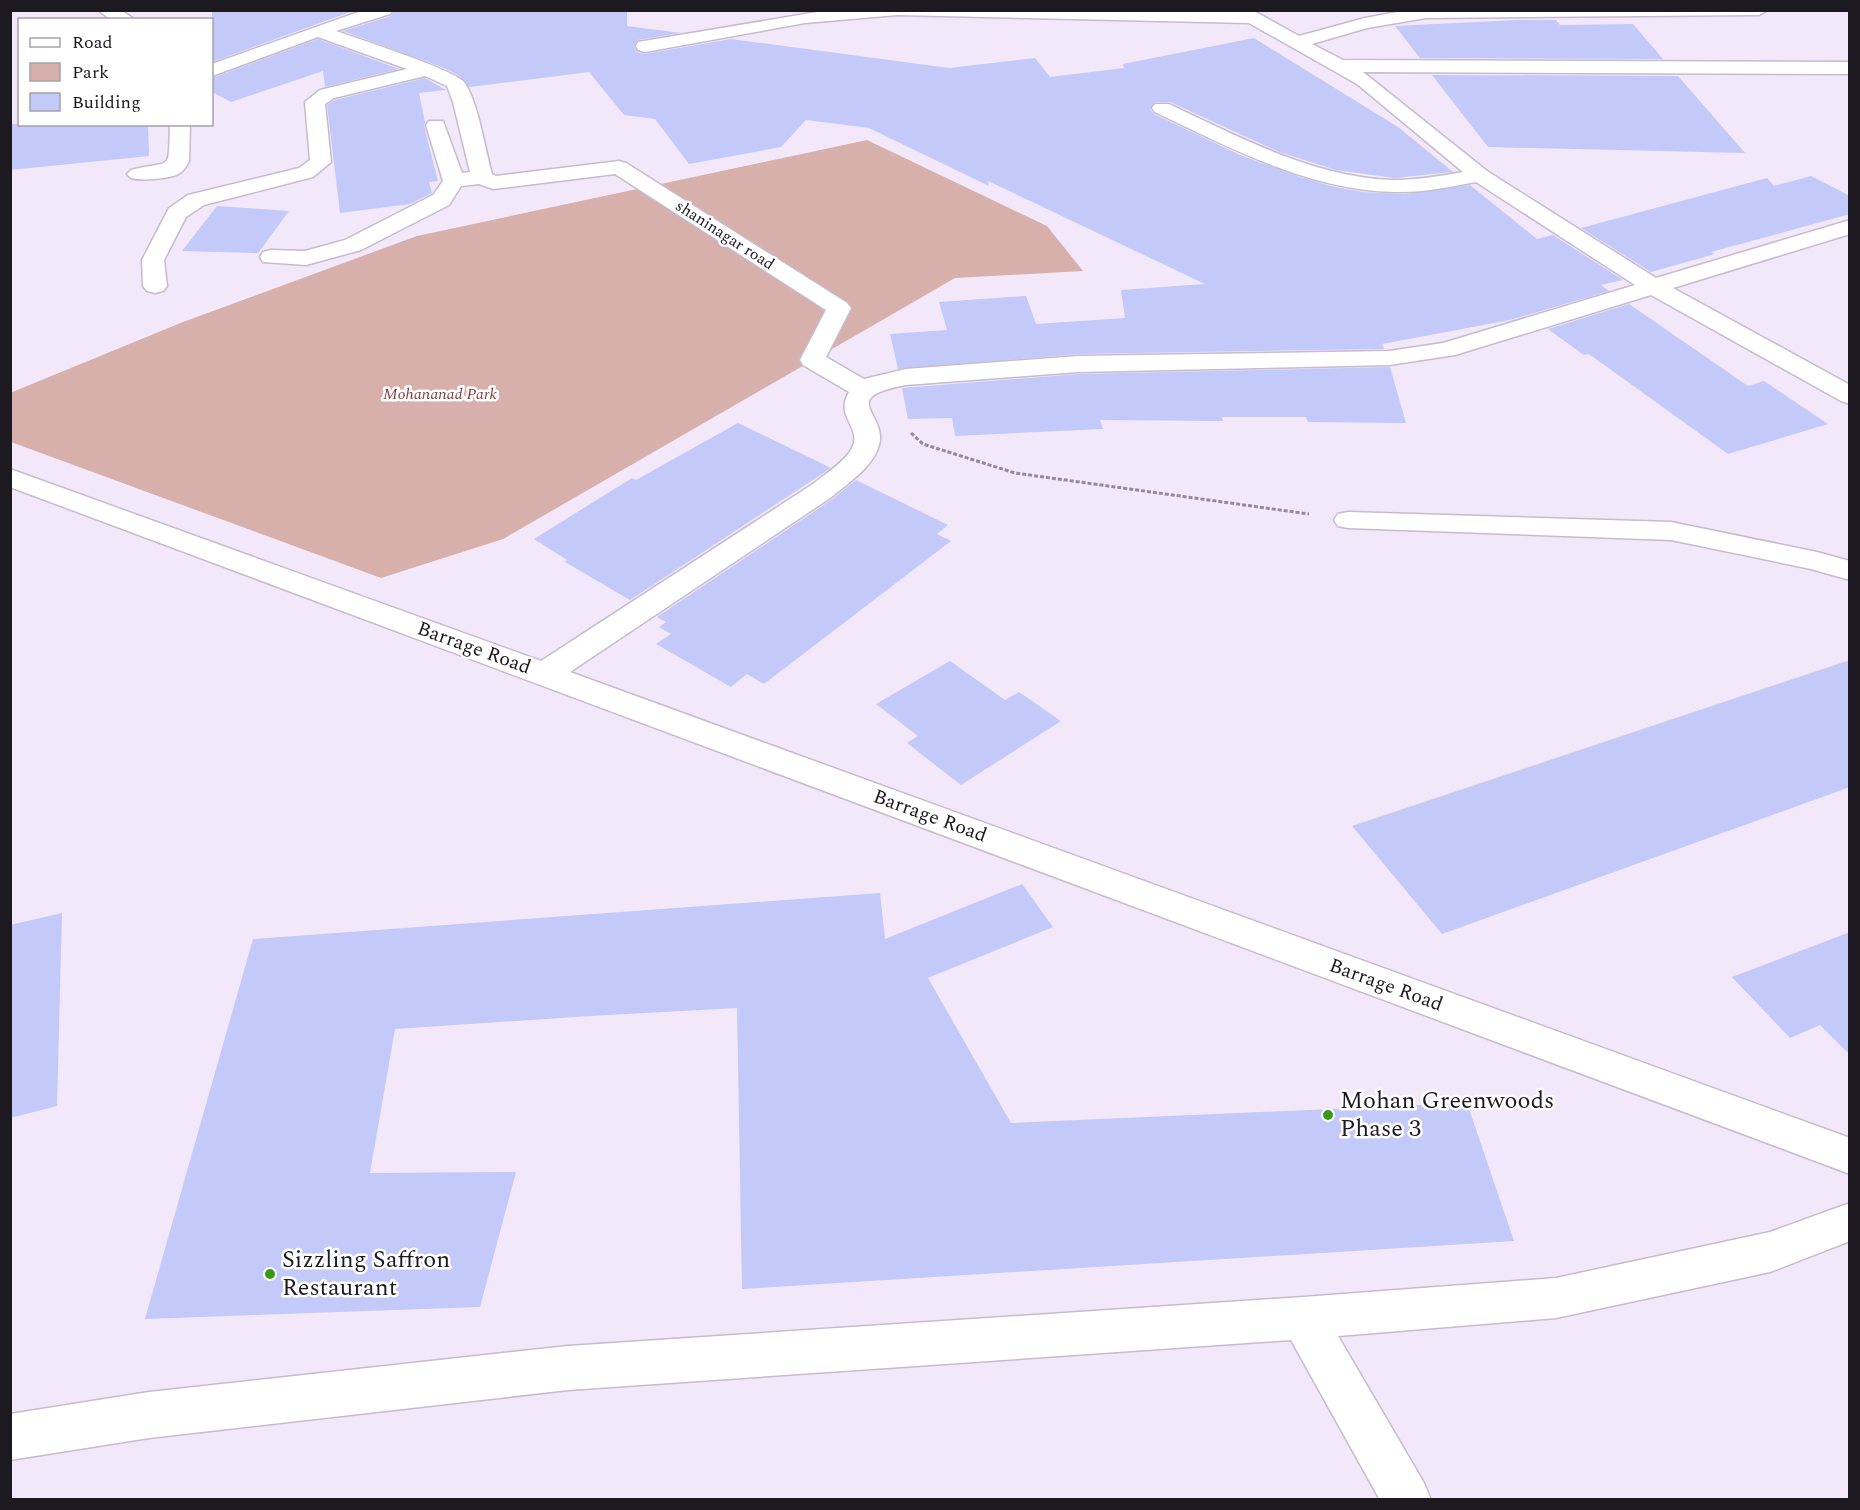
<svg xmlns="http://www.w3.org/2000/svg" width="1860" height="1510" font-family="Spectral,serif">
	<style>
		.green { fill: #d7afab }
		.building { fill: #c3c9f9 }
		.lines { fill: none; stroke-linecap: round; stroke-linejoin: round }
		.minor-casing { stroke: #c7bbce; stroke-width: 3 }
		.path { stroke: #938a98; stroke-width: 3; stroke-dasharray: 4 2; stroke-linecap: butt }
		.minor { fill: #fff; fill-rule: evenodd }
		.poi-dot { fill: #399715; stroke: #fff; stroke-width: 2 }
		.labels { text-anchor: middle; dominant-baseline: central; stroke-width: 5; stroke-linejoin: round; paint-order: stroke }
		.far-street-label { font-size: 16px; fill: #1d1920; stroke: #fff }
		.far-park-label { font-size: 16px; font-style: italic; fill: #843d3b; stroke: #fff }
		.street-label { font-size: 20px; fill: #1d1920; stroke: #fff }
		.near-poi-label { font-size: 24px; fill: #1d1920; stroke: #fff; text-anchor: start }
	</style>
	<rect width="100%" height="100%" fill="#f3e7fa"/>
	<path class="green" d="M867,140L1047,226L1083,271L955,278L503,539L381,578L11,442L10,393L183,322L417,236Z"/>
	<path class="building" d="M212,10H356L212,62Z
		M395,10H627V26L681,33L638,40L634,47L637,52L644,54L731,39L949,68L1035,58L1050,77L1124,68L1123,64L1254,38L1398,127L1453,172L1394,178L1336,170L1279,152L1170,102H1155L1150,109L1154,114L1240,155L1300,177L1331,186L1362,192L1405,194L1470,185L1537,239L1553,235L1623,280L1601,285L1609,291L1510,320L1382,344L1384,349L1078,354L898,369L890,334L947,330L939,302L1026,296L1036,324L1125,318L1121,290L1205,284L988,181L989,186L869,128L806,120L781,147L689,164L655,119L624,115L589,72L469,87L458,75L444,68L343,31L391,16Z
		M1517,20H1556L1560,25L1633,24L1663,59L1420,58L1395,26Z
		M318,39L399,69L325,87L323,71L231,102L212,92V78Z
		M1432,75L1678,76L1745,153L1488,147Z
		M425,78L446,90L419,93L425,122L424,126L438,181L429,182L432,193L410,204L340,213L327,105L335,100Z
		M10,124H148L149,156L10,170Z
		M1811,176L1850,196V214L1711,252L1715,254L1651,272L1581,228L1767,178L1774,186Z
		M217,206L289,211L258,253L182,251Z
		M1629,304L1748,386L1764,381L1828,424L1728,454L1589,354L1584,355L1548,329Z
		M1390,367L1406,423L1308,422L1306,417H1222L1223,421L1100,420L1103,429L955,436L952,418L908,419L902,388L1078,374Z
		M738,423L831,468L630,600L565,562L567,560L534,539L632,478L636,480Z
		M856,480L948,525L937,534L951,541L764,684L747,674L731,687L656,644L671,634L659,627L666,622L657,617L834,498Z
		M1850,660V787L1442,934L1352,826Z
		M950,661L1005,700L1019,692L1061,721L961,785L907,743L918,736L876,704Z
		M1022,884L1053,927L928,978L1011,1123L1467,1103L1514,1241L742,1289L737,1008L590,1016L395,1029L370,1173L516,1172L480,1307L145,1319L253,939L880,893L885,939Z
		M62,913L57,1106L10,1118V925Z
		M1850,932V1055L1820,1025L1790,1038L1732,977Z"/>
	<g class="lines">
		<defs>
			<path id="minor" d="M98,10H121L135,20H111Z
				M364,10H393L390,14L336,31C356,38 455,70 464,82C478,101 485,149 492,174L496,176L619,161L626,163L847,303L851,308L826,357L864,379L906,369L1078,356L1389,351L1443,343L1635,285L1476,182C1449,187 1422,193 1394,192C1309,190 1230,148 1155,112L1152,108L1155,104H1169C1239,137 1315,178 1394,180C1417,180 1441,176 1463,172L1357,84L1249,23L897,15L805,23L645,52L638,50L636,46L638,42L829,10H1252L1299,36L1365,18L1408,10H1768L1759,15L1426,18L1367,28L1312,44L1343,60L1850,62V74L1363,72L1487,171L1656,278L1850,220V234L1673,288L1850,385V404L1841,401L1651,295L1455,355L1389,365L1078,372L906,385C836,398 888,414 879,445C873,467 849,482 833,496L570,672L1850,1138V1174L10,487V469L541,661L813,484C825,474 840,465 849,453C867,428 833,419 849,392L803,365L800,360L826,310L615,174L493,189L479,184L461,186L449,205L361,250L306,265L263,262L260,257L263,252L271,250L305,251L345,240L433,195L443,181L426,125L429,121H443L462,173L470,172L453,102L447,86L425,76L334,98L325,104L331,162L313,177L204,205L186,217L164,260L167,286L163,291L155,293L147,291L143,286L142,260L169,208L188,195L299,168L310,160L305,102L320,90L407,69L318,37L212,76V64Z
				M170,124H190L189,161C187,165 184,170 180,173C172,179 140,181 131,178L127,174L131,170C174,159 168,174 170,124Z
				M1348,512L1671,522L1817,552L1850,561V580L1811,569L1671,540L1348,528L1338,526L1334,520L1338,514Z
				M1850,1203V1241L1770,1272L1556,1318L1338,1336L1424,1483L1431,1500H1380L1291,1340L568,1390L149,1438L10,1460V1414L149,1392L568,1346L1303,1297L1556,1278L1770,1232Z"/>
		</defs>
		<use href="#minor" class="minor-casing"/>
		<path class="path" d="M911,433L923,444L1015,473L1309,514"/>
		<use href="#minor" class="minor"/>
	</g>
	<g class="poi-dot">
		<circle cx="1328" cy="1115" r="6"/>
		<circle cx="270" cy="1274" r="6"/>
	</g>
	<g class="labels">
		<g class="far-street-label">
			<text transform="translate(725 235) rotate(33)">shaninagar road</text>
		</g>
		<g class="far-park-label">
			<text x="440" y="394">Mohananad Park</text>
		</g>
		<g class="street-label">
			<text transform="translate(474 648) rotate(20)">Barrage Road</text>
			<text transform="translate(930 816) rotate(20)">Barrage Road</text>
			<text transform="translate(1386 985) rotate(20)">Barrage Road</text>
		</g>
		<g class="near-poi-label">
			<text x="1340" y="1101">Mohan Greenwoods<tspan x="1340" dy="28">Phase 3</tspan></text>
			<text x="282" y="1260">Sizzling Saffron<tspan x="282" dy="28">Restaurant</tspan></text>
		</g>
	</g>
	<rect width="1860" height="1510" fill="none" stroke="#1d1920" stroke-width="24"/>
	<rect x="18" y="18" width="195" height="108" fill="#ffffff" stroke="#a5a3a6" stroke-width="1.5"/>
	<rect x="30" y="38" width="30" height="9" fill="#ffffff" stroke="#a5a3a6" stroke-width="1.5"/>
	<text x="72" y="48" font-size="18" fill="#1d1920">Road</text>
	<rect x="30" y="63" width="30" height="18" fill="#d7afab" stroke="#a5a3a6" stroke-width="1.5"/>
	<text x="72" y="78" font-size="18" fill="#1d1920">Park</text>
	<rect x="30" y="93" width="30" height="18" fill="#c3c9f9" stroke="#a5a3a6" stroke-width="1.5"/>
	<text x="72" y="108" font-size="18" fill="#1d1920">Building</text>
</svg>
